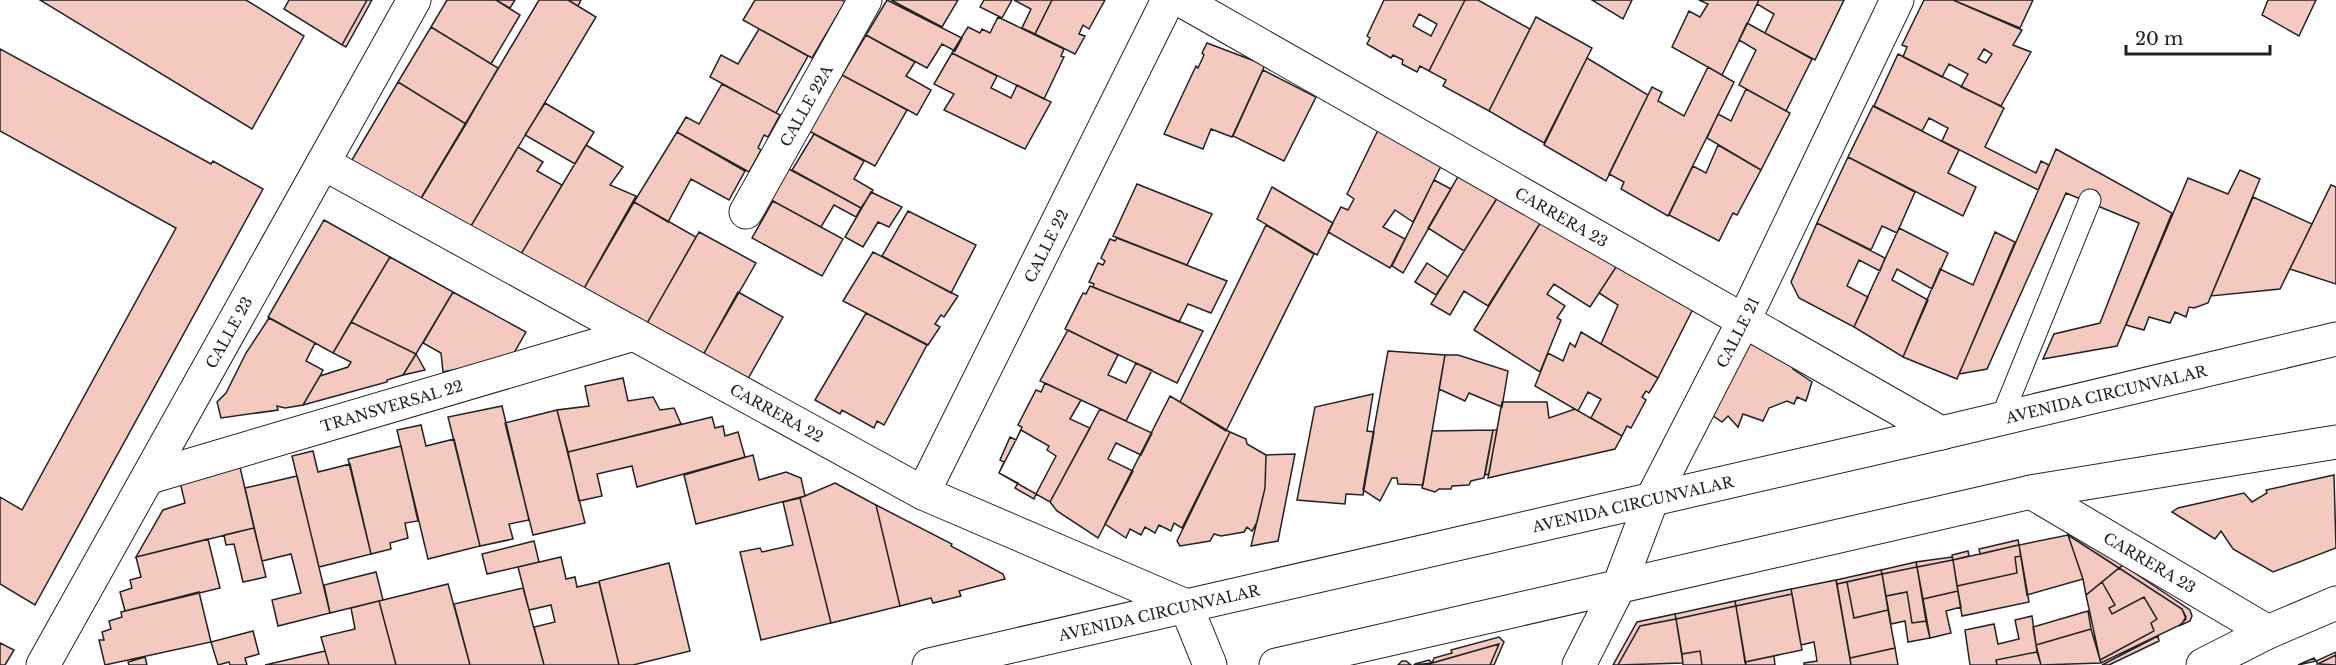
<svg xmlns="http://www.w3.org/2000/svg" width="2336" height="665" font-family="'Libre Baskerville',serif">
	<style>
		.building { fill: #f3c9c0; stroke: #222; stroke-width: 1.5; fill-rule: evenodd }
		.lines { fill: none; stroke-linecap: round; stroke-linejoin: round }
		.service-casing { stroke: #222; stroke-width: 23 }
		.minor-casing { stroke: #222; stroke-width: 35 }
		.trunk-casing { stroke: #222; stroke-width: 35 }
		.service { stroke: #fff; stroke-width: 21 }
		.minor { stroke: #fff; stroke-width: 33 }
		.trunk { stroke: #fff; stroke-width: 33 }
		.labels { text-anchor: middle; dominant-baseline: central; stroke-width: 4.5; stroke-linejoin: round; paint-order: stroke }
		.street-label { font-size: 15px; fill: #222; stroke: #fff }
	</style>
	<rect width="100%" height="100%" fill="#fff"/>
	<path class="building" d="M40,0H246L304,36L252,129Z
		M289,0H367L342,45L284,9Z
		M367,0H372L346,47L342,45Z
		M447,0H496L520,15L491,64L431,27Z
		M496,0H515L510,8Z
		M539,0H568L596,17L471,226L421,198Z
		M568,0H581L578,6Z
		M755,0H842L845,2L812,58L743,20Z
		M887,0L962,38L955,51L942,44L927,68L866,35Z
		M891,0H958L942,27Z
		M984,0H1012L1002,18L980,7Z
		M1014,0H1052L1035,34L1022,28L1031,9Z
		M1052,0H1105L1089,29L1083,25L1079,34L1085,36L1075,54L1035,34Z
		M1384,0H1465L1429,71L1420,66L1417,72L1402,64L1403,60L1393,55L1391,58L1367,44L1370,38L1367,36ZM1419,14L1437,24L1431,36L1413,26Z
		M1465,0H1478L1530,29L1489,111L1443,86L1446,80L1429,71Z
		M1592,0H1632L1623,19Z
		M1699,0H1759L1722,75L1672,47L1689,11L1700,17L1708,4Z
		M1759,0H1844L1815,60L1765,33L1774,14L1757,4Z
		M1924,0H1953L2022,30L2013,45L2031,52L2001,106L1961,87L1968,74L1949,64L1942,77L1903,57L1907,47L1902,45ZM1984,49L1992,54L1986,63L1978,59Z
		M1953,0H2033L2020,28Z
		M2268,0H2316L2299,36L2262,15Z
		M998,17L1064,49L1061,56L1064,57L1044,99L952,53L968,27L980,33L982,29L990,33Z
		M1536,17L1592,48L1544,143L1489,111Z
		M1747,23L1812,59L1786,111L1739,85L1756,50L1739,40Z
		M431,27L498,68L466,124L398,82Z
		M759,29L808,56L776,113L710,77L721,55L738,64Z
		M866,35L915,62L906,76L931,90L917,115L842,75Z
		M1207,43L1265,65L1232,137L1211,129L1203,149L1164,134L1196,66L1198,68L1204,55L1202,53Z
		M0,49L211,164L213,161L263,189L35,605L0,584V497L22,510L176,228L0,131Z
		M952,53L997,76L991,88L1011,98L1017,85L1051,102L1025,149L944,110L954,94L934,84Z
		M1898,54L2004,108L1985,147L2036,173L2041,161L2049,165L2038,190L1942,141L1948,128L1929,118L1922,131L1874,106Z
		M1587,58L1648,95L1606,181L1544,145Z
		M1708,67L1734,82L1668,216L1621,189L1624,182L1609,174L1652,87L1662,92L1658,101L1684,116Z
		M1263,70L1316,97L1284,161L1233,136Z
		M842,75L907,110L875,166L809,131Z
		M398,82L466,124L419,202L349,165Z
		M722,84L780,115L768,137L764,135L758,148L761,150L749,172L677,132L686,117L699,124Z
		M1746,89L1790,113L1761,170L1707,138L1718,114L1731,121Z
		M545,103L594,132L575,164L525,135Z
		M1873,106L1959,150L1948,173L1976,187L1963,216L1848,157Z
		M1380,126L1442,164L1413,222L1395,210L1383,227L1405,239L1390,268L1328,232L1341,207L1348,210L1354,199L1347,194Z
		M677,132L745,171L729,200L691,179L668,222L634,202Z
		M814,134L864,161L854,179L873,190L861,208L792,170Z
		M586,145L623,167L610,185L636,196L583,290L518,259Z
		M1718,145L1761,170L1737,215L1733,213L1719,241L1669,215L1693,166L1706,173Z
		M518,147L543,162L537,171L562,185L518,259L471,226Z
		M2056,149L2172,213L2117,346L2043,359L2054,334L2100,323L2139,223L2066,193L1987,369L1959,374Z
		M1848,157L1915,192L1897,233L1882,226L1871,250L1817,223Z
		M787,168L839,196L861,208L856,217L834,205L821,227L769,199Z
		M1463,168L1499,195L1464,251L1428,228Z
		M2240,170L2260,179L2208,303L2194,308L2189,307L2186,317L2175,312L2170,323L2149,317L2144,330L2126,325L2188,178L2228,194Z
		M1434,180L1451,189L1403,273L1392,266Z
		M1137,184L1212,214L1187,265L1113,236Z
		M2331,185L2336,187V284L2290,269Z
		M1272,187L1333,223L1317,255L1257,219Z
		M871,192L902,207L889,227L878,222L863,247L845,237Z
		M1501,192L1544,217L1488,306L1464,291L1450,315L1431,304Z
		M2253,197L2312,224L2280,289L2211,296Z
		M773,201L843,239L822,276L752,238Z
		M634,202L696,237L646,325L583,290Z
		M908,211L976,245L951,293L882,256Z
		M1544,217L1618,264L1590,307L1554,284L1547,294L1565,306L1557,318L1561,320L1540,372L1474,330Z
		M324,220L390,257L333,353L268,317Z
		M1817,223L1885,258L1880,271L1859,260L1847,286L1868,297L1854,327L1799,298L1791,282Z
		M1266,225L1314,254L1226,431L1180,402Z
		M1899,228L1948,253L1932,289L1897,269L1892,280L1928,300L1903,357L1854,327Z
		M699,232L756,263L700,360L646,325Z
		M1995,232L2015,242L1957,379L1903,357L1940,269L1973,285Z
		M1117,238L1227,281L1211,313L1188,304L1179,322L1093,287L1094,284L1089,282L1098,263L1103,265L1105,261L1101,258L1110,239L1115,241Z
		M873,252L958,296L944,317L941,315L935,324L940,327L928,345L843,301Z
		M390,257L453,292L416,354L351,322Z
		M1427,263L1448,277L1436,295L1415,282Z
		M1618,264L1693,309L1658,378L1601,344L1618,305L1599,293Z
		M1090,286L1203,331L1177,383L1065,329L1083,293L1086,294Z
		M453,292L526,332L511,358L443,372L441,353L423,343Z
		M738,292L783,317L745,384L702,357Z
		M866,313L927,345L884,425L877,421L874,428L842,410L840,414L815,400Z
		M269,318L315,343L306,361L323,370L320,376L303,405L285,408L277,406L278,410L221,418L217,402L226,393L246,353Z
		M351,322L416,354L403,375L387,380V382L303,405L320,376L348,367L351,362L333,353Z
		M1068,330L1118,355L1108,375L1126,383L1136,363L1152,370L1126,421L1040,381Z
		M1581,332L1658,378L1649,393L1646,391L1642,397L1646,400L1631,428L1627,426L1622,436L1591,418L1601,399L1588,392L1578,411L1535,386L1548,353L1563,361L1570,343L1575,347Z
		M1744,338L1795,365L1793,369L1812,382L1806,401L1797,397L1794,404L1787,401L1769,408L1763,421L1743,414L1738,427L1728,416L1722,422L1706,411Z
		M1388,351L1445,355L1423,485L1398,484L1397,478H1392L1380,501L1363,490Z
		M416,354L425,370L403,375Z
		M1445,355H1458L1508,371L1502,407L1469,393L1465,401L1439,389Z
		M623,378L628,401L653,397L660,410L674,408L681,424L568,452L557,410L589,406L585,386Z
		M1045,383L1081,400L1070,419L1090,428L1050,502L1036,494L1034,499L1015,488L1018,483L999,473L1004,462L1000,460L1010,437L1016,440L1022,427L1018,425L1036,390L1041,392Z
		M1373,394L1367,431L1374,432L1363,495L1346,494L1345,504L1297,500L1315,407Z
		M1170,396L1230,432L1182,528L1174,523L1171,531L1159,525L1155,533L1145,527L1141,535L1130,529L1126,538L1105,524Z
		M1502,402H1547L1549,418L1575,409L1622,436L1615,449L1488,478Z
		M502,406L529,520L509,524L513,539L480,546L448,417Z
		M1100,409L1152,433L1141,455L1116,443L1108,459L1133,471L1098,538L1057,511L1050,502Z
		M557,410L585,523L533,535L505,423Z
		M712,417L715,428L723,426L725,436L738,432L745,457L637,487L632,466L597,474L602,496L579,501L568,452Z
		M421,425L426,446L454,439L480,546L428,559L397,430Z
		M1021,430L1049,446L1047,450L1056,456L1036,494L999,473Z
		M1493,430H1497L1493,451L1489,474L1485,475Z
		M1493,430L1484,478L1471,481L1469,485L1452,486L1451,489H1439L1435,492L1422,488L1432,431Z
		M1230,432L1246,439L1247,444L1266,455L1265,488L1257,522L1252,531L1247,527L1244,532L1221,536L1214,534L1210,541L1180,546L1177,541Z
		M401,446L418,521L405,523L408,538L390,543L391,549L371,554L348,459Z
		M313,451L318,472L350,464L371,554L319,567L292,456Z
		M1295,454L1278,541L1251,546L1265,488L1266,455Z
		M753,455L759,480L786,472L801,478L805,496L696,524L684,475Z
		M240,467L254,528L136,557L163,510L185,503L180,482Z
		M2334,475L2336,548L2273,572L2233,549L2221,531L2215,539L2172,512L2178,508L2244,493L2252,502L2267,493L2266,490Z
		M297,476L330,613L278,626L272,600L301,593L291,554L262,561L245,488Z
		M835,483L876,505L900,606L831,623L800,498Z
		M800,498L831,623L761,640L740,552L760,548L762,552L793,545L783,502Z
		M876,505L952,544L951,546L1003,574L1005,579L959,591L961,596L933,603L931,598L900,606Z
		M254,528L266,577L243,582L234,544L226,545L224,535Z
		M2072,532L2123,565L2119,568L2068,535Z
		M2068,535L2083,579L2027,595L2019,545Z
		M2068,535L2119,568L2086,595L2083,579Z
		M208,539L220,588L125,611L120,592L132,588L130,580L141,577L136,557Z
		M2018,540L2019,545L1980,554L1979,549Z
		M534,541L539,562L487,574L482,554Z
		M2019,545L2021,556L2015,557L2017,573L1957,586L1953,560Z
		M1968,551L1969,556L1953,560L1952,555Z
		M2021,556L2029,602L1962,616L1957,586L2017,573L2015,557Z
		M561,557L566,579L575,577L577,587L599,582L619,665H544L534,627L555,622L551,605L529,610L518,567Z
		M1952,557L1953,560L1917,567L1916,562Z
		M1953,560L1958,591L1923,599L1917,567Z
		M1916,562L1917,567L1882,574L1881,570Z
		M669,563L690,651L633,665H619L599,581Z
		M2123,565L2190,610L2192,616L2190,621L2181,625L2186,617L2182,609L2119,568Z
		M1917,567L1926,621L1912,623L1907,592L1886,596L1882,574Z
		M2119,568L2182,609L2186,619L2180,625L2101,663L2100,660L2154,631L2151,623L2157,619L2144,597L2112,614L2109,608L2115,605L2102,582Z
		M1881,570L1882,574L1837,584L1836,580Z
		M376,572L383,600L330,613L324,585Z
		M1882,574L1888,610L1854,618L1847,582Z
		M1836,580L1851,665H1804V663L1817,661L1814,642L1801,645L1791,589Z
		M1847,582L1854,618L1888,610L1895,648L1850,658L1837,584Z
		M2102,582L2115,605L2109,608L2112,614L2144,597L2157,619L2151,623L2154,631L2100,660L2086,595Z
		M448,584L470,665H396L379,601Z
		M523,588L544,665H470L454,604Z
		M1791,589L1792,594L1736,606L1735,601Z
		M1958,591L1961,607L1946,611L1951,633L1930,638L1923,599Z
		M199,592L211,642L105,665L99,640H104L102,632L111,629L109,621L122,617L121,612L125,611Z
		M1907,592L1912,623L1926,621L1930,638L1908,642L1905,621L1891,624L1886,596Z
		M1792,594L1802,650L1745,662L1736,606Z
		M379,601L396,665H329L321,637L355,629L351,608Z
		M1735,601L1736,606L1676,619L1675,614Z
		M1736,606L1746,665H1702L1700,651L1682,654L1676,619Z
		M2088,611L2091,629L2036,645L2033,627Z
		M1675,614L1676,619L1640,626L1618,665H1613L1637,622Z
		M2032,616L2037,652L1996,660L1997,665H1970L1965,630L1994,624L1998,644L2019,639L2015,620Z
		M1676,619L1683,663L1618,665L1640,626Z
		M2091,629L2101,663L2041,665L2036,645Z
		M253,631L259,654L245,658L247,665H230L229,662L218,665L211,642Z
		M2158,636L2159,641L2109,665H2102Z
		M1499,637L1504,642L1494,665H1490L1499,644L1432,663L1434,658L1452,653L1451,650Z
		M0,643L14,650L5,665H0Z
		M1499,644L1490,665H1423L1432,663Z
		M1895,648L1898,665H1851L1850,658Z
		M325,651L329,665H265Z
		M1700,651L1702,665H1683L1682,654Z
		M2037,652L2041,665H1997L1996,660Z
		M2336,652V655L2318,664L2316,661Z
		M2336,655V665L2318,664Z
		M1774,656L1775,665H1746L1745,662Z
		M145,657L147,665H129L128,662Z
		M2314,658L2316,661L2298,665Z
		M1429,660L1432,663L1414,665L1415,664Z
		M1402,661H1406L1411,665H1398Z"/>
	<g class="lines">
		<defs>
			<path id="service" d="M2001,419L2090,200"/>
			<g id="minor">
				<path id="s1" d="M1181,0L1941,433"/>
				<path id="s2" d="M323,163L923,493L1186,606L1210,665"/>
				<path id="s3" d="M746,212L865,0"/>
				<path id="s4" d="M150,477L634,334"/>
				<path id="s5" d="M2031,492L2268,632"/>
				<path id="s6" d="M923,493L1168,0"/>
				<path id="s7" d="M43,665L414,0"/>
				<path id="s8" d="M1579,665L1619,586L1652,499L1744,320L1897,0"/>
				<path d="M2203,665L2268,632L2336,603"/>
			</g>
			<g id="trunk">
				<path id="s9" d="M929,665L1941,433L2336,339"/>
				<path d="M1276,665L2031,492L2336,442"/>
			</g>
		</defs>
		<use href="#service" class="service-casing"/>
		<use href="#minor" class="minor-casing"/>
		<use href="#trunk" class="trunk-casing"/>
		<use href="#service" class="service"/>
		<use href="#minor" class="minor"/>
		<use href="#trunk" class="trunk"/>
	</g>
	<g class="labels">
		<g class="street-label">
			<text stroke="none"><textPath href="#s3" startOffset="122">CALLE 22A</textPath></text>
			<text stroke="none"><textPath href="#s1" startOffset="438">CARRERA 23</textPath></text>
			<text stroke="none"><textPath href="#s6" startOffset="276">CALLE 22</textPath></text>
			<text stroke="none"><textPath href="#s8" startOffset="369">CALLE 21</textPath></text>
			<text stroke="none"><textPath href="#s7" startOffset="381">CALLE 23</textPath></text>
			<text stroke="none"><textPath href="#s9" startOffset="1208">AVENIDA CIRCUNVALAR</textPath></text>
			<text stroke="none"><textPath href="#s4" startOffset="252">TRANSVERSAL 22</textPath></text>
			<text stroke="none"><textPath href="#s2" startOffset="518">CARRERA 22</textPath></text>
			<text stroke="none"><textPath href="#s9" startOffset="722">AVENIDA CIRCUNVALAR</textPath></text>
			<text stroke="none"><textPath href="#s5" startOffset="138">CARRERA 23</textPath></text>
			<text stroke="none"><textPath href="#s9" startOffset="236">AVENIDA CIRCUNVALAR</textPath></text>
		</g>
	</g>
	<path d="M2126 45v9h144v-9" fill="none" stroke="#222222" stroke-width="3"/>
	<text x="2135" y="45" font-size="18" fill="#222222" stroke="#ffffff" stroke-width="4.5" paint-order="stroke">20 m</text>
</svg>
